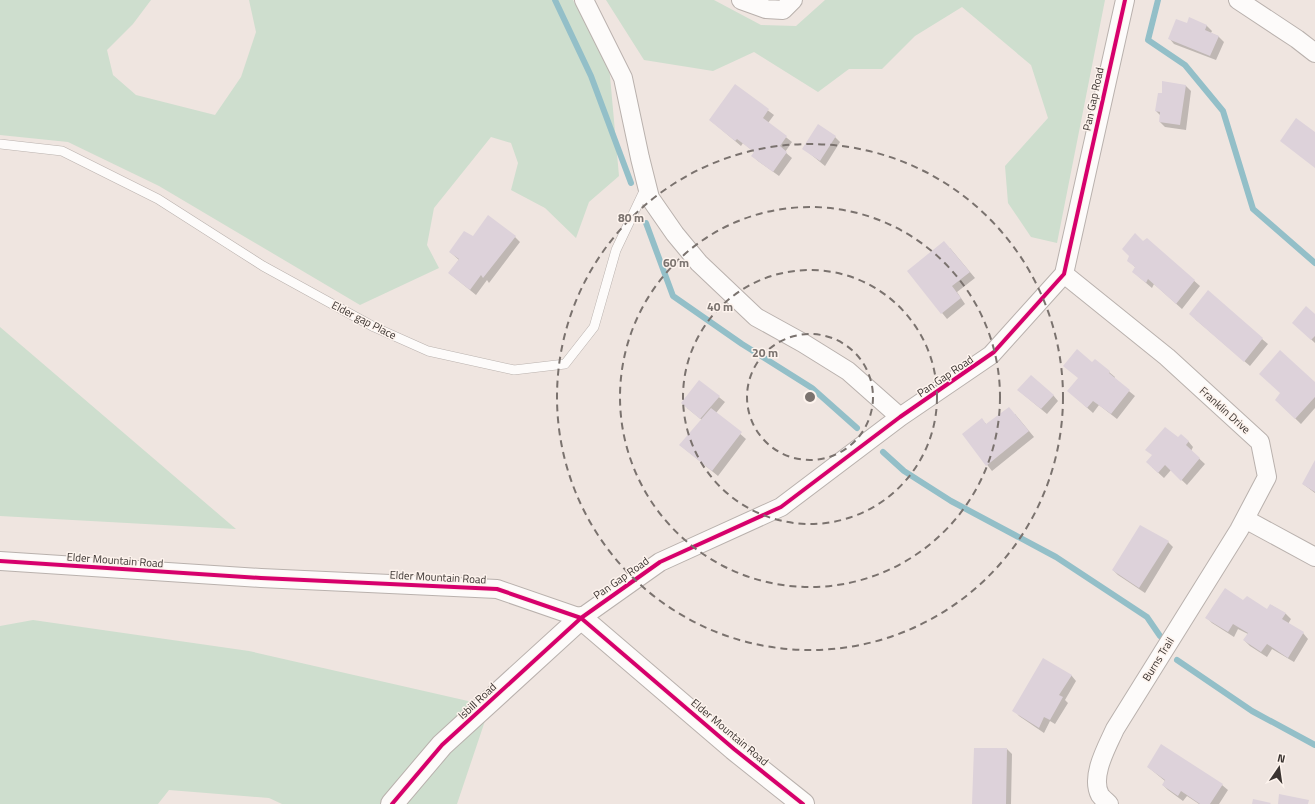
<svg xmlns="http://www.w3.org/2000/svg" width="1315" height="804" font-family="'Titillium Web',sans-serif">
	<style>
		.green { fill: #cedece }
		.shadow { fill: #0003 }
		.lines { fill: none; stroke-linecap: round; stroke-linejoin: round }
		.stream { stroke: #93bfc8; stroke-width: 6 }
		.building { fill: #ddd2da }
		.lane-casing { stroke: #b9b1ad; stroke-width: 10 }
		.street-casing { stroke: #b9b1ad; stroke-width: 20 }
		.secondary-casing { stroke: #b9b1ad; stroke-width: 24 }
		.lane { stroke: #fdfbfa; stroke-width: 9 }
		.street { stroke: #fdfbfa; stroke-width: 18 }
		.secondary { stroke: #fdfbfa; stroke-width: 22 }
		.cycleway-casing { stroke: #fdf3ed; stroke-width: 6 }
		.cycleway { stroke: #d6006c; stroke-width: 4 }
		.ring { fill: none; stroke: #7a726e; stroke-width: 2; stroke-dasharray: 7 5 }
		.labels { text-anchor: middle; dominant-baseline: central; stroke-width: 3; stroke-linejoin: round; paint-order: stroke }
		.street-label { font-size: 11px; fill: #3b3431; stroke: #fdf3ed }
		.centre { fill: #7a726e; stroke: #fdf3ed; stroke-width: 2 }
		.ring-label { font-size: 12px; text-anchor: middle; font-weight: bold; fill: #7a726e; stroke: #fdf3ed; stroke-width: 3; stroke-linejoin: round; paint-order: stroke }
	</style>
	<rect width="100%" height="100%" fill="#efe5e0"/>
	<path class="green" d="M0,0H151L133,24L107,50L113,75L136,95L215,115L241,77L256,32L249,0H573L609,65L619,176L589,202L576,238L545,208L511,190L518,163L511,143L491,137L434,208L427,245L439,268L360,305L159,186L68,142L0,135Z
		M606,0H714L761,25L796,26L825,0H1105L1057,243L1031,237L1008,203L1005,166L1048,118L1031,65L962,7L915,36L882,69H849L818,92L754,52L713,71L644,60Z
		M0,327L236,529L0,516Z
		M33,620L249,651L490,706L457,804H282L269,798L169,790L158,804H0V626Z"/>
	<path class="shadow" d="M1188,25H1206L1212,31L1211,33L1218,36L1224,42L1216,60L1174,44L1169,38Z
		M1185,85L1191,91L1186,130L1165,127L1160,122L1161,116L1156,111L1163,94Z
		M735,86L774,115L768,123L792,142L785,152L792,158L779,176L758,161L753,156L754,152L743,143L741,146L710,120Z
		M835,137L840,142L825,166L803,148Z
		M515,237L520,242L489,283L487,280L476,295L449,273L459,260L450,252Z
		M1147,239L1200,286L1182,309L1154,284L1152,288L1139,277L1136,268L1128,260Z
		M950,248L975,278L957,292L965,304L947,319L908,271Z
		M1315,316V343L1299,328Z
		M1195,319L1262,339L1268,344L1250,366Z
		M1092,363L1109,372L1115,377L1114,379L1135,396L1117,419L1099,405L1093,413L1074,396Z
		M699,381L725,402L716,413L746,439L718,476L680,445L702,420L687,408Z
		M1315,383V408L1301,424L1276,400Z
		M1018,390L1053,395L1058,401L1047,414Z
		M1015,414L1034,437L992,471L963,434L982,420L987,425Z
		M1178,439L1188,441L1193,447L1191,451L1205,464L1187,485L1171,470L1164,478L1152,467Z
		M1315,463V493L1303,484Z
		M1168,542L1173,547L1145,593L1118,575L1113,570Z
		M1243,601L1267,610L1271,605L1286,614L1291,619L1288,624L1303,633L1308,639L1294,662L1272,649L1267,657L1250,646L1244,640L1248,634L1238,629L1234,637L1212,623L1207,618Z
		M1071,675L1076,681L1065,700L1068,703L1055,724L1050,721L1044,733L1019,716L1014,710Z
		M1007,749L1012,754L1011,804H973Z
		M1148,767L1222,785L1228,790L1219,804H1199L1187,796L1183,801L1168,790L1163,785L1165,781Z"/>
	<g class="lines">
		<path class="stream" d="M555,0L591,76L631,183
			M1158,0L1148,40L1185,65L1223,111L1253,209L1315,263
			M646,223L673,296L742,344L812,388L857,428
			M883,452L904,471L951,501L1056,557L1147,617L1160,636
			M1177,660L1252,711L1315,745"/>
	</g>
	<path class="building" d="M1189,17L1207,25L1205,30L1219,36L1210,56L1168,39L1176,19L1187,23Z
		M1162,81L1186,85L1180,125L1159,122L1160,112L1155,111L1158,93H1162Z
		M735,84L769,109L763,118L787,136L780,146L787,152L773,172L751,156L754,152L737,139L735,141L709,120Z
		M1296,118L1315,132V168L1280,141Z
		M818,124L836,136L820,161L802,149Z
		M488,215L516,236L483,278L481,275L470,290L448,273L459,259L449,252L464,231L473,236Z
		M1135,233L1143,241L1147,238L1195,280L1176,304L1148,279L1146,283L1132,272L1135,267L1127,261L1129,256L1122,249Z
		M944,241L970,272L952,286L961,298L941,314L907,271Z
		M1208,290L1263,338L1244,362L1189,314Z
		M1306,306L1315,314V336L1311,340L1292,323Z
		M1077,349L1092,362L1095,359L1110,371L1109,373L1130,390L1111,414L1093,401L1087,408L1067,391L1078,378L1063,366Z
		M1280,350L1315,382V397L1295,419L1275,400L1280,393L1259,374Z
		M1031,375L1054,395L1041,409L1017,390Z
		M699,380L720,396L700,419L681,403Z
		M1009,407L1029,431L986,466L962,434L982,418L986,424Z
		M711,408L742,432L712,471L679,445Z
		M1165,427L1178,437L1181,434L1189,441L1186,445L1200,458L1181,481L1165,465L1158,473L1146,462L1152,455L1145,450Z
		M1315,460V492L1302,484Z
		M1140,525L1169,541L1139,588L1112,570Z
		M1225,588L1243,600L1247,596L1267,609L1270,604L1286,613L1282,619L1304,632L1288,658L1267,644L1261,652L1243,640L1248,633L1233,624L1228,632L1205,618Z
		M1043,658L1072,675L1059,695L1063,697L1050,720L1044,717L1039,728L1012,711Z
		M1161,744L1223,784L1210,804H1200L1181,791L1178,796L1162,785L1165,780L1147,767Z
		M974,748H1007L1006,804H972Z
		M1279,794L1309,800L1308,804H1278Z
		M1253,799L1271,803L1270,804H1252Z"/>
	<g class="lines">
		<defs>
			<path id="lane" d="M0,144L62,151L158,199L263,266L374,327L428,351L514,370L565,364L594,327L616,250L645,189"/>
			<path id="street" d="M584,0L623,78L640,158L650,198L675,234L699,263L756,317L803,343L848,371L900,417
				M741,0L766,9L783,10L793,0
				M1238,0L1297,39L1315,53
				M1064,274L1167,357L1260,442L1267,477L1239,530L1115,729C1107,747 1090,776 1100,795C1102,798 1106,801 1109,804
				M1245,519L1315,557
				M0,561L261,578L497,589L581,618L660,562L781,507L900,417L991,355L1064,274L1125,0"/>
			<path id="secondary" d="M392,804L442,745L581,618L734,749L803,804"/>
		</defs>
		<use href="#lane" class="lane-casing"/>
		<use href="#street" class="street-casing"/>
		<use href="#secondary" class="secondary-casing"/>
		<use href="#lane" class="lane"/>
		<use href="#street" class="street"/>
		<use href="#secondary" class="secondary"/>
		<defs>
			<path id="cycleway" d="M0,561L261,578L497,589L581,618L734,749L803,804
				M392,804L442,745L581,618L660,562L781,507L900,417L994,352L1064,274L1125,0"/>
		</defs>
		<use href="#cycleway" class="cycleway-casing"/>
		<use href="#cycleway" class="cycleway"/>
	</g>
	<g class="ring">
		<circle cx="810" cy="397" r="63"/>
		<circle cx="810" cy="397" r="127"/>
		<circle cx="810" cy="397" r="190"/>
		<circle cx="810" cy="397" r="253"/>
	</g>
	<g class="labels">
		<g class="street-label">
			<text transform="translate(1093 99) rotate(-78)">Pan Gap Road</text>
			<text transform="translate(364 320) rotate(27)">Elder gap Place</text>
			<text transform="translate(945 376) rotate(-34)">Pan Gap Road</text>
			<text transform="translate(1225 410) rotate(42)">Franklin Drive</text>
			<text transform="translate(115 560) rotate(4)">Elder Mountain Road</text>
			<text transform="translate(438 577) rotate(3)">Elder Mountain Road</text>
			<text transform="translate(621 578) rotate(-35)">Pan Gap Road</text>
			<text transform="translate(1158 659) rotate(-58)">Burns Trail</text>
			<text transform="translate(477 701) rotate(-43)">Isbill Road</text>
			<text transform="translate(730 732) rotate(40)">Elder Mountain Road</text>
		</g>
	</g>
	<circle cx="810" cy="397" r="6" class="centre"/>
	<g class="ring-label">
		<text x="631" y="222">80 m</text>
		<text x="676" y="267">60 m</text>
		<text x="720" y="311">40 m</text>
		<text x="765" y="357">20 m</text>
	</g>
	<g transform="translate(1279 768) rotate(13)" stroke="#fdf3ed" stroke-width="3" paint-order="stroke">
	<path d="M0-3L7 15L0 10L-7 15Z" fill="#3b3431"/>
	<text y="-6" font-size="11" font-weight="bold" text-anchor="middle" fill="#3b3431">N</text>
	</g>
</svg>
